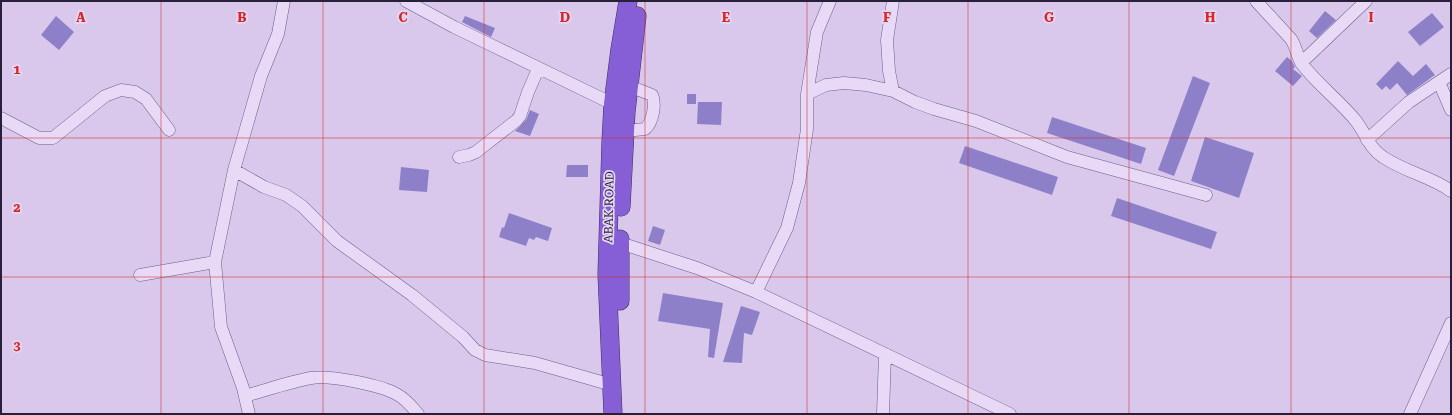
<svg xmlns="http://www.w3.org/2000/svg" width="1452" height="415" font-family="'Roboto Serif',serif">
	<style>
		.building { fill: #8d80c8 }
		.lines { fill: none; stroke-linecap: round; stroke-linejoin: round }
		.minor-casing { stroke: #6a5e87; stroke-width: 13 }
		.highway-casing { stroke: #3a3155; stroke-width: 19 }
		.minor { stroke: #e8daf7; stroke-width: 12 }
		.highway { stroke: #865ed5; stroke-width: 18 }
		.grid { fill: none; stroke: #d62828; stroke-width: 1; stroke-opacity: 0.55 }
		.labels { text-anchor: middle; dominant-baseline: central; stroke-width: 3.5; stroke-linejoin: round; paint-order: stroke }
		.street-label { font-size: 12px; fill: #262038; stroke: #e5d7f4 }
		.grid-label { font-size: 13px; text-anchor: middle; font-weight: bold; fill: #d62828; stroke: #e5d7f4; stroke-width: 3.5; stroke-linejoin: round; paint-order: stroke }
	</style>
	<rect width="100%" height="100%" fill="#d9c8ec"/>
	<path class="building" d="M1325,11L1336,20L1317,38L1309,31Z
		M1432,13L1444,27L1420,46L1408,32Z
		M56,16L74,32L59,50L41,35Z
		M465,16L495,28L491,37L462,22Z
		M1287,57L1292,61L1295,67L1293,69L1302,76L1293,86L1275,71Z
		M1398,61L1413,76L1426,64L1435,75L1407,95L1397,83L1390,90L1386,86L1382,90L1376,84Z
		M1193,76L1210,83L1174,176L1158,170Z
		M687,94H696V104H687Z
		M698,102H722L721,125L697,124Z
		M530,110L539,114L530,136L515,131L526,120Z
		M1052,117L1146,148L1141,164L1047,133Z
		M1205,137L1254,153L1239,198L1191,181Z
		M965,146L1058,177L1052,195L959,163Z
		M567,165H588V177H566Z
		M401,167L429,170L427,192L399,190Z
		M1117,198L1217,232L1211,249L1111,216Z
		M509,213L552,228L548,241L536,237L534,240L529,238L526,246L499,237L502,227L504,228Z
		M653,226L665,230L660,245L648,241Z
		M663,293L723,303L714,358L708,357L710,329L658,321Z
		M741,306L760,312L752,335L744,333L742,363L723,362Z"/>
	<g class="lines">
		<defs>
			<path id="minor" d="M406,1L454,27L613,104
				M1256,1L1291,39C1296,46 1297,57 1302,64C1318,85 1340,101 1356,121C1366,134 1369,148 1383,157C1405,172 1430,176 1451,191
				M1301,63L1366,1
				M1439,82L1451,110
				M893,91L889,71L887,40L893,1
				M807,94L826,85L844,83L866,85L893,91L915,102L934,109L976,121L1067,157L1206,195
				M1,118L39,138H53L105,96L121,90L135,92L146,99L169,130
				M625,131L645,129C653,122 656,104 652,95L629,86
				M1367,140L1409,102L1451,74
				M459,157L469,155L476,152L517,120L520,116L528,92L538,69
				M234,170L264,187L286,195L302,206L337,241L412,295L463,337L475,350L485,355L535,363L612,385
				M620,243L697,268L756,292L1010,414
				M140,275L215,262
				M756,292L787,228L799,183L807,129V94L817,32L830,1
				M245,396C267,390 289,382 311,378C330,375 382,385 398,395C406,399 412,407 418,414
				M249,414L243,388L221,327L215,262L234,170L261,76L278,34L284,1
				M883,414L885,354
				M1410,414L1451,323"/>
			<path id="highway" d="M621,207L626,112L637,16
				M620,301V239
				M613,414L607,274L611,141L613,104L620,49L628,1"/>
		</defs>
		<use href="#minor" class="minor-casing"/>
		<use href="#highway" class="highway-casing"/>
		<use href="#minor" class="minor"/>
		<use href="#highway" class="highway"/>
	</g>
	<path class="grid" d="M161,1V414M323,1V414M484,1V414M645,1V414M807,1V414M968,1V414M1129,1V414M1291,1V414M1,138H1451M1,277H1451"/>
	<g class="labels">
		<g class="street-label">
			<text transform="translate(609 207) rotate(-89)">ABAK ROAD</text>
		</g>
	</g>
	<g class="grid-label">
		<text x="81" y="22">A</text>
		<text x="242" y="22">B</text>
		<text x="403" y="22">C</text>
		<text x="565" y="22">D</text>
		<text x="726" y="22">E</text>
		<text x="887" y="22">F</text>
		<text x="1049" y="22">G</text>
		<text x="1210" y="22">H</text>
		<text x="1371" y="22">I</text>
		<text x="17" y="74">1</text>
		<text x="17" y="212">2</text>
		<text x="17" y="350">3</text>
	</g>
	<rect width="1452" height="415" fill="none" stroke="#262038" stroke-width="4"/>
</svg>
